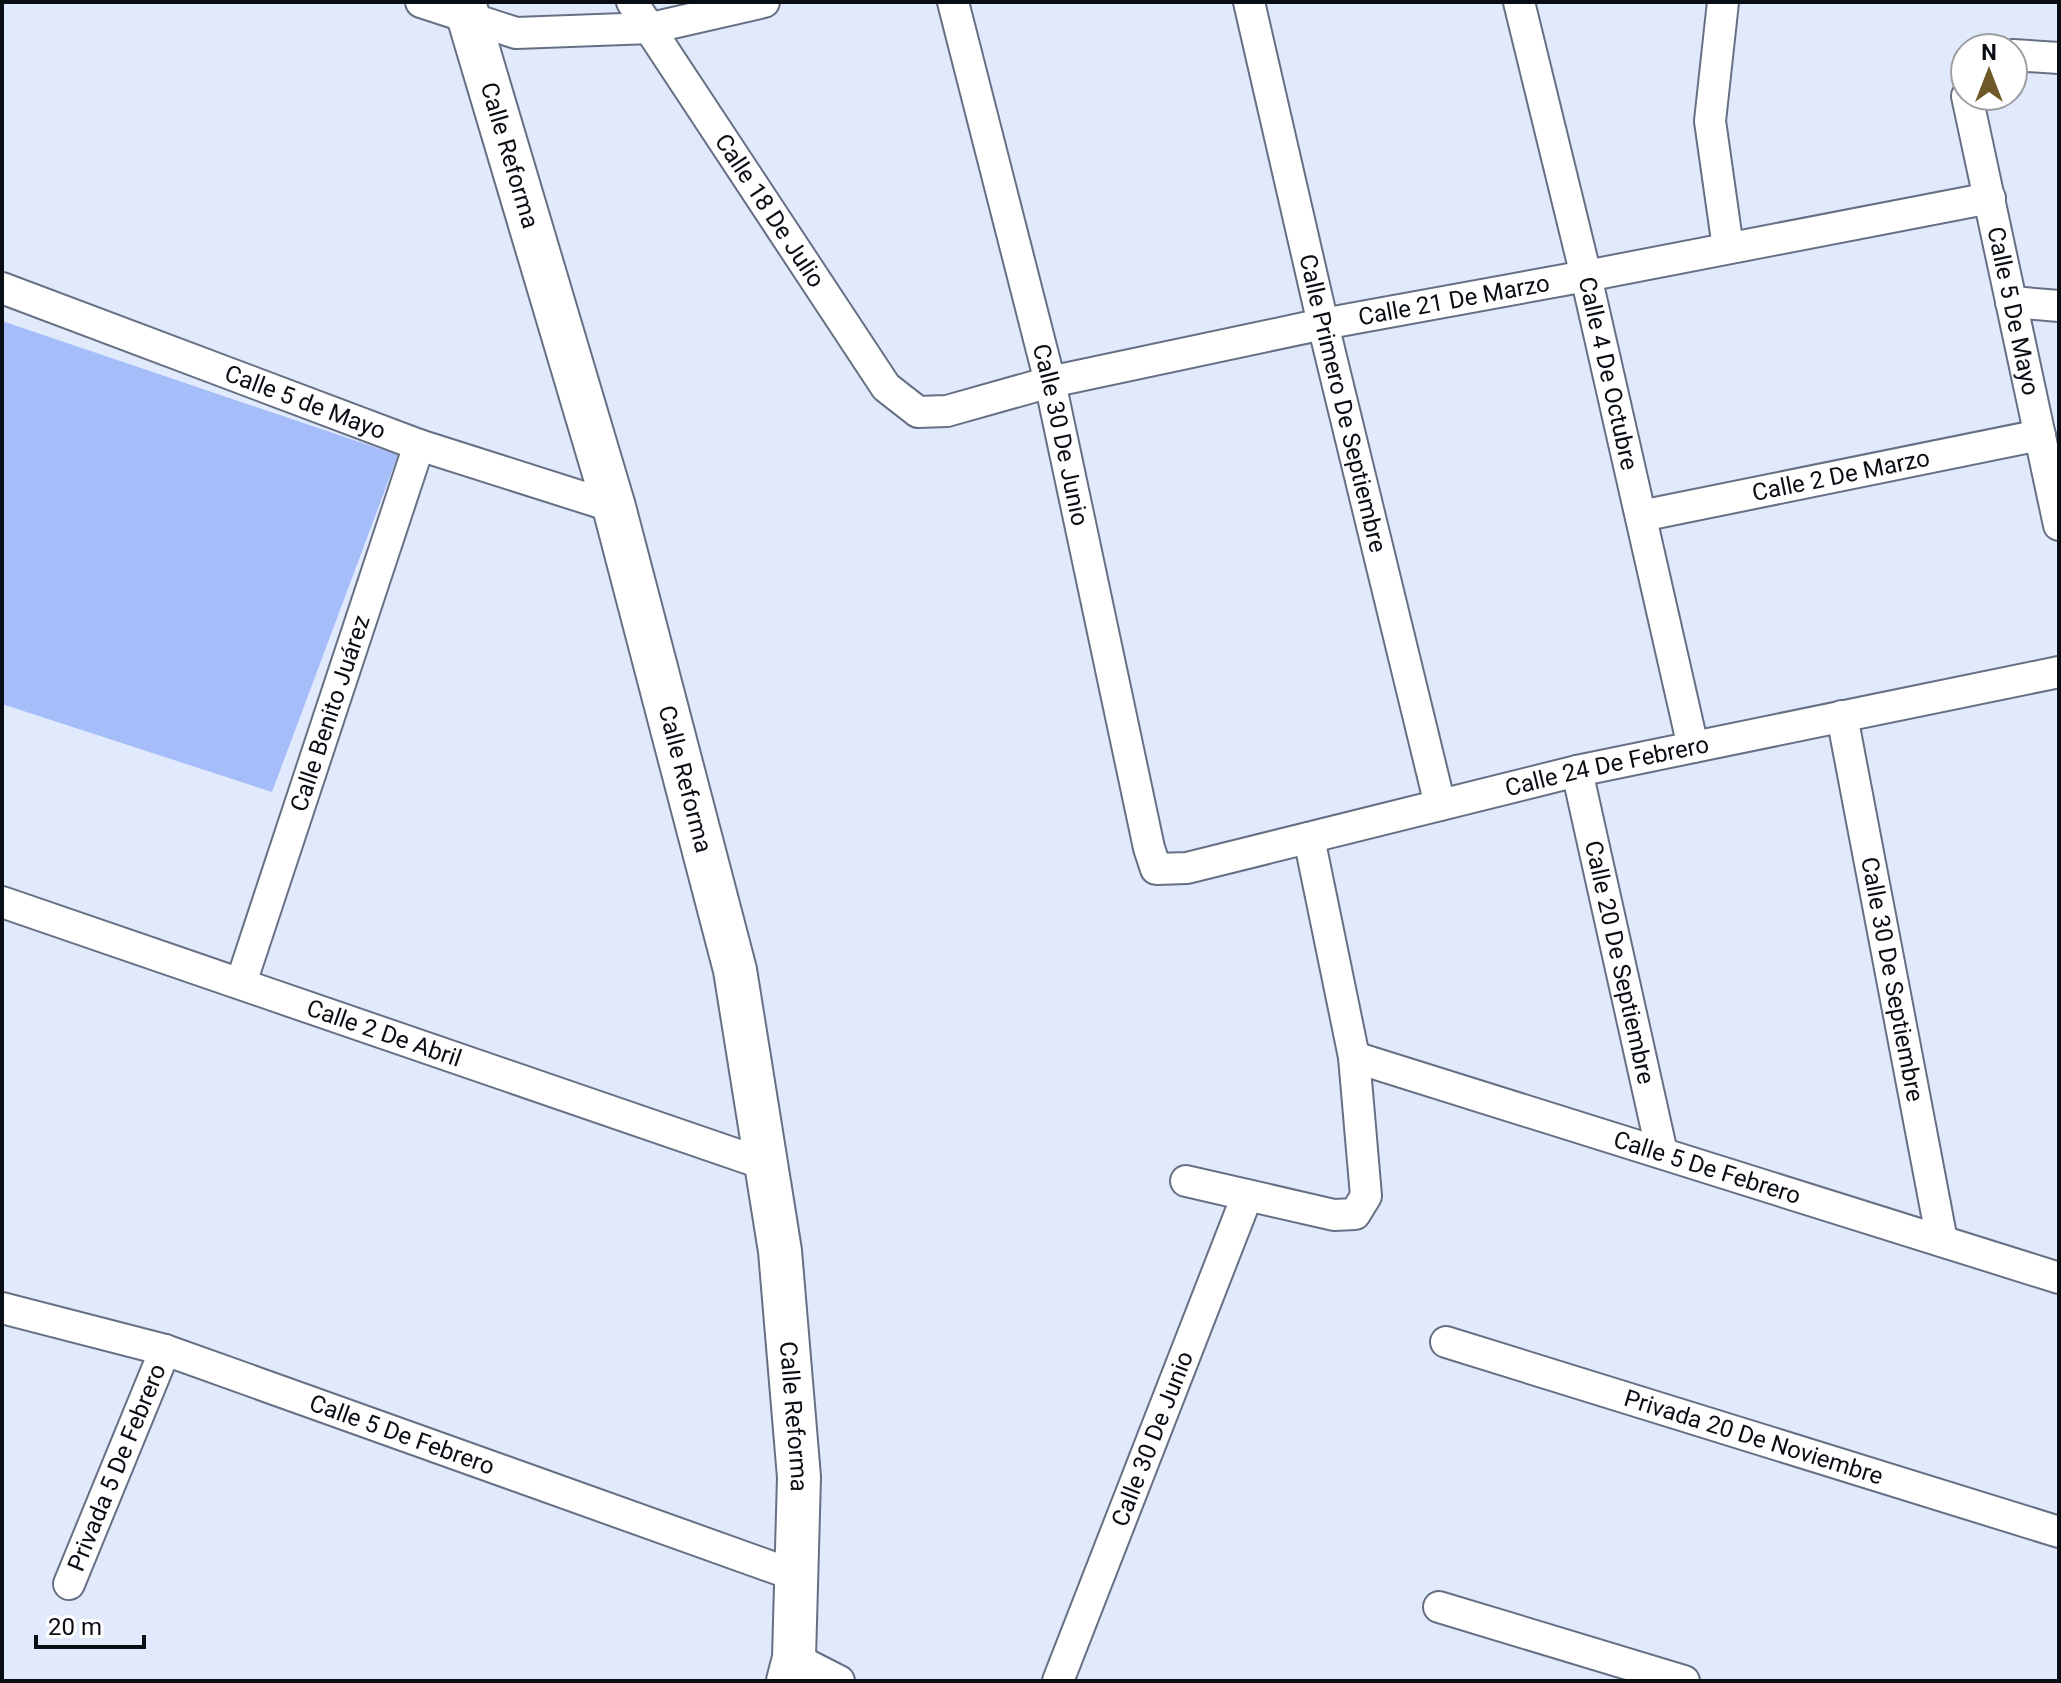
<svg xmlns="http://www.w3.org/2000/svg" width="2061" height="1683" font-family="Roboto,sans-serif">
	<style>
		.green { fill: #a5bef9 }
		.lines { fill: none; stroke-linecap: round; stroke-linejoin: round }
		.street-casing { stroke: #667084; stroke-width: 34 }
		.secondary-casing { stroke: #667084; stroke-width: 46 }
		.street { stroke: #fff; stroke-width: 30 }
		.secondary { stroke: #fff; stroke-width: 42 }
		.labels { text-anchor: middle; dominant-baseline: central; stroke-width: 7; stroke-linejoin: round; paint-order: stroke }
		.street-label { font-size: 24px; fill: #090d14; stroke: #fff }
	</style>
	<rect width="100%" height="100%" fill="#e1e9fc"/>
	<path class="green" d="M2,321L398,455L272,792L2,704Z"/>
	<g class="lines">
		<defs>
			<g id="street">
				<path d="M421,2L516,33L651,28L764,2"/>
				<path id="s1" d="M632,2L886,387L918,412L947,411L1050,382L1323,324L1586,276L1990,198"/>
				<path id="s2" d="M953,2L1050,382L1149,848L1156,869L1187,868L1577,771L2059,672"/>
				<path id="s3" d="M1249,2L1323,324L1440,805"/>
				<path id="s4" d="M1519,2L1586,276L1693,747"/>
				<path d="M1723,2L1710,121L1728,248"/>
				<path d="M2013,55L2059,58"/>
				<path id="s5" d="M1967,96L2059,525"/>
				<path id="s6" d="M2,288L419,445L614,507"/>
				<path d="M2011,302L2059,306"/>
				<path id="s7" d="M1641,516L2040,435"/>
				<path id="s8" d="M1842,716L1942,1241"/>
				<path id="s9" d="M1577,771L1662,1153"/>
				<path id="s10" d="M2,902L767,1165"/>
				<path id="s11" d="M241,983L419,445"/>
				<path id="s12" d="M1354,1057L2059,1278"/>
				<path d="M1186,1181L1334,1215L1355,1214L1366,1196L1354,1057L1309,838"/>
				<path id="s13" d="M2,1308L165,1350L797,1576"/>
				<path id="s14" d="M1446,1342L2059,1532"/>
				<path id="s15" d="M69,1584L165,1350"/>
				<path d="M1439,1607L1684,1681"/>
				<path d="M794,1658L839,1681"/>
				<path id="s16" d="M1058,1681L1247,1196"/>
			</g>
			<g id="secondary">
				<path id="s17" d="M464,2L614,507L735,970L780,1251L799,1477L794,1658L788,1681"/>
			</g>
		</defs>
		<use href="#street" class="street-casing"/>
		<use href="#secondary" class="secondary-casing"/>
		<use href="#street" class="street"/>
		<use href="#secondary" class="secondary"/>
	</g>
	<g class="labels">
		<g class="street-label">
			<text stroke="none"><textPath href="#s17" startOffset="160">Calle Reforma</textPath></text>
			<text stroke="none"><textPath href="#s1" startOffset="250">Calle 18 De Julio</textPath></text>
			<text stroke="none"><textPath href="#s1" startOffset="1050">Calle 21 De Marzo</textPath></text>
			<text stroke="none"><textPath href="#s5" startOffset="220">Calle 5 De Mayo</textPath></text>
			<text stroke="none"><textPath href="#s4" startOffset="382">Calle 4 De Octubre</textPath></text>
			<text stroke="none"><textPath href="#s6" startOffset="324">Calle 5 de Mayo</textPath></text>
			<text stroke="none"><textPath href="#s3" startOffset="412">Calle Primero De Septiembre</textPath></text>
			<text stroke="none"><textPath href="#s2" startOffset="446">Calle 30 De Junio</textPath></text>
			<text stroke="none"><textPath href="#s7" startOffset="204">Calle 2 De Marzo</textPath></text>
			<text stroke="none"><textPath href="#s11" startOffset="284">Calle Benito Juárez</textPath></text>
			<text stroke="none"><textPath href="#s2" startOffset="1354">Calle 24 De Febrero</textPath></text>
			<text stroke="none"><textPath href="#s17" startOffset="808">Calle Reforma</textPath></text>
			<text stroke="none"><textPath href="#s9" startOffset="196">Calle 20 De Septiembre</textPath></text>
			<text stroke="none"><textPath href="#s8" startOffset="268">Calle 30 De Septiembre</textPath></text>
			<text stroke="none"><textPath href="#s10" startOffset="404">Calle 2 De Abril</textPath></text>
			<text stroke="none"><textPath href="#s12" startOffset="370">Calle 5 De Febrero</textPath></text>
			<text stroke="none"><textPath href="#s17" startOffset="1456">Calle Reforma</textPath></text>
			<text stroke="none"><textPath href="#s13" startOffset="420">Calle 5 De Febrero</textPath></text>
			<text stroke="none"><textPath href="#s14" startOffset="322">Privada 20 De Noviembre</textPath></text>
			<text stroke="none"><textPath href="#s16" startOffset="260">Calle 30 De Junio</textPath></text>
			<text stroke="none"><textPath href="#s15" startOffset="126">Privada 5 De Febrero</textPath></text>
		</g>
	</g>
	<rect width="2061" height="1683" fill="none" stroke="#090d14" stroke-width="8"/>
	<g transform="translate(1989 72)"><circle r="38" fill="#ffffff" stroke="#9d9ea1" stroke-width="2"/>
	<path d="M0-6L14 30L0 20L-14 30Z" fill="#6d5827"/>
	<text y="-12" font-size="22" font-weight="bold" text-anchor="middle" fill="#090d14">N</text>
	</g>
	<path d="M36 1635v12h108v-12" fill="none" stroke="#090d14" stroke-width="4"/>
	<text x="48" y="1635" font-size="24" fill="#090d14" stroke="#ffffff" stroke-width="6" paint-order="stroke">20 m</text>
</svg>
